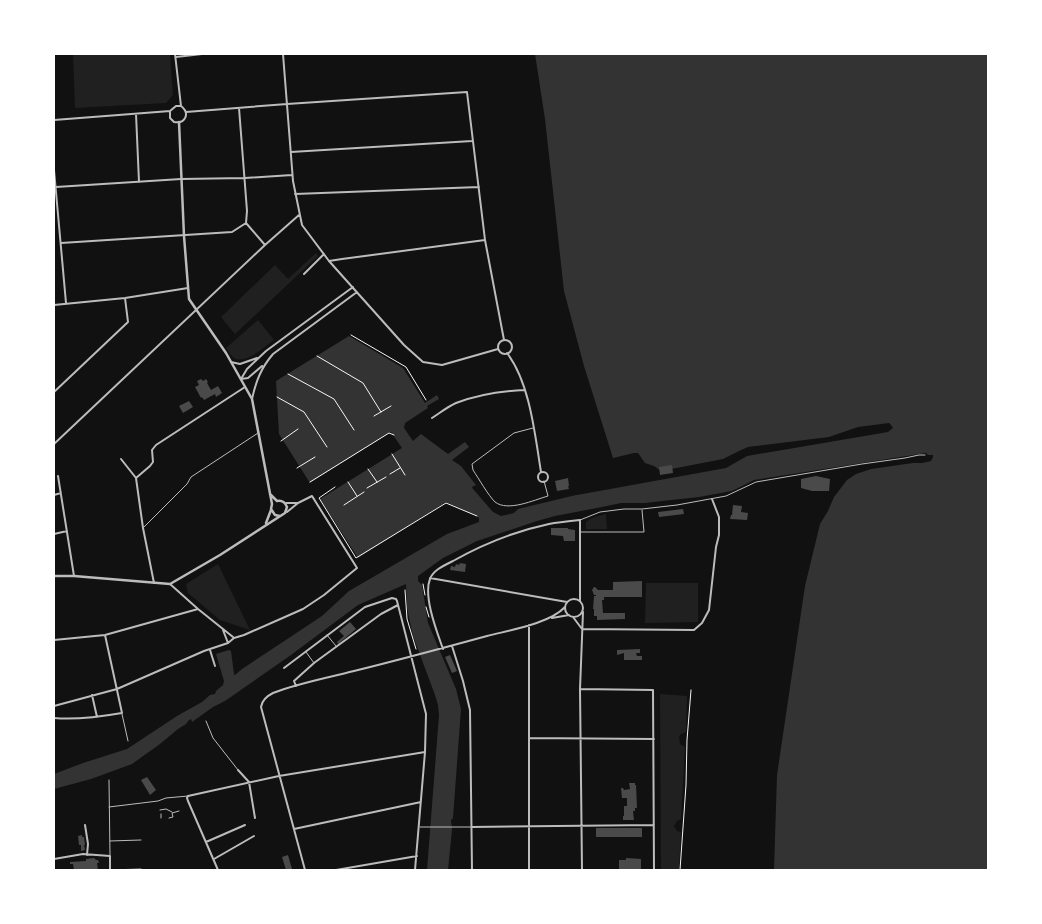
<svg xmlns="http://www.w3.org/2000/svg" width="1042" height="924" font-family="Spectral,serif">
	<style>
		.green { fill: #202020 }
		.water { fill: #333 }
		.building { fill: #4a4a4a }
		.lines { fill: none; stroke-linecap: round; stroke-linejoin: round }
		.path { stroke: #f5f5f5; stroke-width: 1 }
		.service { stroke: #bcbcbc; stroke-width: 1 }
		.pedestrian { stroke: #bcbcbc; stroke-width: 1 }
		.minor { stroke: #bcbcbc; stroke-width: 2 }
		.tertiary { stroke: #bcbcbc; stroke-width: 2.5 }
	</style>
	<rect width="100%" height="100%" fill="#111"/>
	<path class="green" d="M73,54H170L173,95L166,103L75,108Z
		M316,253L318,256L235,334L221,317L275,265L288,279Z
		M258,320L274,340C265,346 246,365 234,358C231,356 229,351 226,348Z
		M606,514L607,529H586V522L592,518Z
		M218,564L250,630L220,620L188,593L186,584Z
		M646,583H698V622L645,623Z
		M660,694L687,696L686,732L681,734L679,737L680,744L685,747L681,819L677,821L674,826L677,831L681,832L679,870H661Z"/>
	<path class="water" d="M535,54H988V870H774L777,775L805,586L820,524L828,511L834,497L847,480L856,474L871,469L913,463H922L931,461L933,457V455H928L926,453L754,480L732,491L699,497L662,501L645,503H621L602,507L555,516L537,521L477,541L443,558L418,576V581L422,585L428,623L456,689L461,709L453,818L451,820L452,830L448,870H427L439,715L438,705L435,695L413,636L407,608L406,584L358,605L291,655L225,701L213,707L192,722L191,719L189,720L186,724L178,729L160,744L132,764L91,779L54,789V774L83,763L127,749L177,716L202,702L210,695L215,694L216,691L223,685L224,681L216,654L229,650L231,651L234,674L235,675L242,669L322,616L349,591L447,534L479,522V518L477,516L446,502L358,558L320,499L402,448L391,432L310,483L279,434L276,381L349,336L403,368L425,403L437,395L439,399L427,406L428,408L405,423L404,428L413,441L421,434L448,454L465,442L469,447L452,460L461,466L476,485L472,487L473,489L493,512L501,516L514,513L518,509L576,495H577L726,468L747,456L888,432L893,428L891,425L889,423L858,427L829,437L748,447L739,451L723,459L661,471L654,466L645,463L638,453H634L613,458L584,366L564,291L545,119Z"/>
	<path class="building" d="M201,379L203,381L206,379L208,382L207,383L211,390L218,386L222,393L216,397L215,394L204,400L202,397L201,398L195,387L199,385L197,381Z
		M189,401L193,407L183,413L179,406Z
		M672,465L673,473L660,475L659,467Z
		M816,476L830,479L829,491H812L801,488V479Z
		M568,478L569,486H568L569,489L557,491L555,481Z
		M733,505L742,506L741,512L748,513L747,520L730,519L731,515H732Z
		M683,509L684,514L659,517L658,512Z
		M551,528H568V529L575,530V541H564L563,536L551,535Z
		M460,563L466,564L465,572L450,570L451,566L455,567L456,564L459,565Z
		M642,581V597H604V600H602L603,613H625V619L597,620V616H594V609H593L594,596H596V595H594L592,590L594,587H595L598,590H613V582Z
		M350,622L356,629L338,644L337,642L344,636L339,631Z
		M640,649V653H636L637,656H642V660H624V653L617,655V650Z
		M450,655L457,671L452,673L445,657Z
		M147,777L156,790L150,795L141,780Z
		M629,783H635V785H636L637,808H635V811H633L634,820H623V816H624V806H627V798H622L621,788H623L624,790L630,789Z
		M596,828H642V837H596Z
		M82,835V837H84L85,845H84L85,850L81,851V845H79L78,836Z
		M288,855L292,869L286,870L282,857Z
		M94,858L96,860H98L99,863H97L98,870H74L73,864H70V862L86,861V859Z
		M626,858L641,859V870H619V860H626Z"/>
	<g class="lines">
		<path class="path" d="M351,335L406,367L426,400
			M317,356L363,383L381,412
			M288,374L334,399L354,430
			M277,397L304,412L327,447
			M374,416L391,406
			M281,441L298,429
			M392,454L405,475
			M297,468L315,457
			M368,469L377,482
			M390,474L400,468
			M310,482L389,433L394,435
			M348,482L357,496
			M335,487L319,498L356,558L446,503L477,516
			M367,488L386,477
			M344,505L364,492
			M423,584L425,595
			M405,590L407,619L416,649
			M426,607L429,617
			M680,870L686,785L687,740L691,690"/>
		<path class="service" d="M533,428L514,433L472,464L473,470C479,479 488,495 495,502C508,512 534,500 548,496L544,481
			M143,528L187,484L191,477L258,433
			M581,532H644L642,510"/>
		<path class="pedestrian" d="M580,520L600,512L624,509H642L677,505L726,496L756,482L862,464L905,458L919,455H925
			M327,635L336,646
			M306,652L314,663
			M122,714L128,741
			M206,721L213,738L238,770
			M109,780L110,855
			M109,807L158,801L166,798L188,796
			M160,810L166,809L172,812
			M161,814V818
			M169,818L173,817L172,813L179,811
			M420,827H471
			M110,841L141,840
			M110,870L141,869"/>
		<path class="minor" d="M175,54L181,106C190,113 186,124 174,122L170,118V111L176,106H181
			M283,54L293,181L302,225L329,261L404,345L423,362L442,365L498,349
			M176,57L202,54
			M239,108L247,211L246,223L265,245
			M186,112L287,104L467,92L485,240L504,340
			M136,114L139,182
			M54,120L170,111
			M291,152L472,141
			M54,170L66,303
			M56,187L181,179L245,178L292,175
			M295,194L479,187
			M61,243L232,232L246,223
			M329,261L342,259L485,240
			M304,274L324,254
			M54,305L125,298L188,288
			M498 347a7 7 0 1 1 14 0a7 7 0 1 1-14 0Z
			M507,353C530,383 535,435 541,472
			M231,362L240,364L257,358
			M241,379L247,369L266,351L353,287
			M241,379L248,378L262,366
			M54,392L128,322L125,298
			M252,399C256,381 261,368 273,354L357,292
			M432,418C440,413 447,407 456,403C477,395 502,391 525,390
			M54,444L265,245L299,215
			M121,459L136,478L143,528L154,583
			M538 477a5 5 0 1 1 10 0a5 5 0 1 1-10 0Z
			M58,476L74,576
			M136,478L150,466L153,462L152,450L156,445L245,387
			M54,495L61,493
			M286,503H298
			M54,534L67,531
			M430,578L567,602
			M170,584L198,609L233,637
			M565 608a9 9 0 1 1 18 0a9 9 0 1 1-18 0Z
			M573,617L582,629
			M552,618L569,615
			M529,625V870
			M582,629L694,630L702,623L709,610L716,547L719,535V517L712,499
			M223,630L228,643
			M54,640L105,635L198,609
			M452,646L463,681L470,710L472,870
			M443,649C437,632 423,596 430,579C433,570 445,565 453,561C483,544 516,531 549,524C559,522 570,521 580,520V601
			M210,650L215,666
			M284,668L365,607L392,598L396,599L397,601L426,714L425,752L415,870
			M296,686L294,681L314,663L381,614L398,605
			M580,689L653,690L654,870
			M92,695L97,717
			M54,706L117,689L204,651L228,643L234,638L244,635L303,609L324,595L357,568L312,496L298,503L287,512
			M54,718C77,720 99,717 122,713L105,635
			M529,738L654,739
			M238,770L249,782L255,818
			M85,825L88,844L87,855
			M472,827L654,825
			M294,829L421,802
			M206,842L245,825
			M54,859L83,854L110,856V870
			M214,859L254,836
			M218,870L188,801L187,798L188,796L279,776L425,752
			M305,870L261,707C262,700 267,696 273,693C299,683 327,678 354,671C399,660 443,648 487,636C510,630 549,624 565,607
			M336,870L417,856
			M582,870L580,689L583,612"/>
		<path class="tertiary" d="M179,122L184,236L189,299L226,353L252,399L272,504L271,509L275,515L280,516
			M266,523L271,510
			M54,576H74L170,584L220,555L285,513L287,507C285,502 282,500 277,501L270,494"/>
	</g>
	<rect width="1042" height="924" fill="none" stroke="#ffffff" stroke-width="110"/>
</svg>
